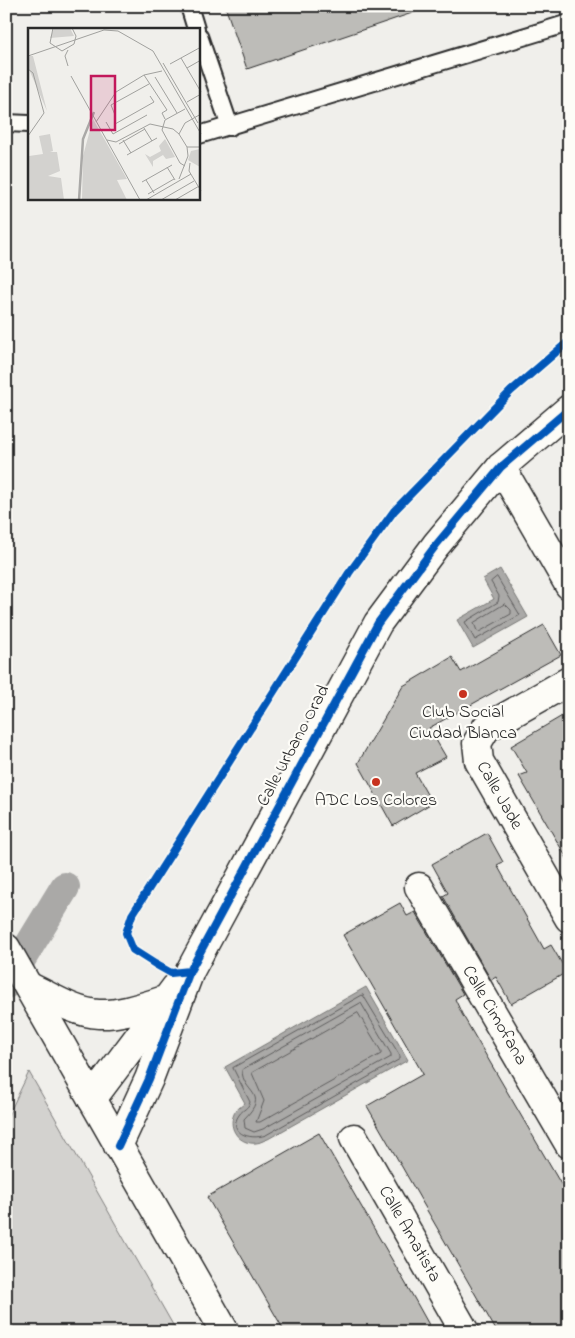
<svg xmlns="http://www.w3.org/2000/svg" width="575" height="1338" font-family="'Indie Flower',sans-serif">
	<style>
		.green { fill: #d3d2cf; stroke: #7f7e7d }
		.water { fill: #aaa9a7; stroke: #777775 }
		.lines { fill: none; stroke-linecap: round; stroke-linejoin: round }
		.shore { stroke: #5e5d5d; stroke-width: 1 }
		.canal { stroke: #aaa9a7; stroke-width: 30 }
		.building { fill: #bdbcb8; stroke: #2b2b2b }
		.service-casing { stroke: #2b2b2b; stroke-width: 20 }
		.minor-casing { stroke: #2b2b2b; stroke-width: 31 }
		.tertiary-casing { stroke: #2b2b2b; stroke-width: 31 }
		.secondary-casing { stroke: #2b2b2b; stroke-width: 31 }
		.service { stroke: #fdfcf7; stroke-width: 16 }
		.minor { stroke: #fdfcf7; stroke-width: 28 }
		.tertiary { stroke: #fdfcf7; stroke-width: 28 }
		.secondary { stroke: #fdfcf7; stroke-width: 28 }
		.cycleway-casing { stroke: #fdfcf7; stroke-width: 11 }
		.cycleway { stroke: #0057b8; stroke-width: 8 }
		.poi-dot { fill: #c8321e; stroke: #fdfcf7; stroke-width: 2 }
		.labels { text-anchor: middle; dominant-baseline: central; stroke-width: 4.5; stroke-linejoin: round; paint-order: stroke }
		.poi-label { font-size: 18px; fill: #2b2b2b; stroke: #fdfcf7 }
		.street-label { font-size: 18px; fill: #2b2b2b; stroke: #fdfcf7 }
		.inset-river { fill: none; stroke: #aaa9a7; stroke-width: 2.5 }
		.inset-road { fill: none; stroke: #a1a19e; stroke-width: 1 }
		.view { fill: #c2185b; fill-opacity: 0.15; stroke: #c2185b; stroke-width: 2.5 }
		.inset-edge { fill: none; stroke: #2b2b2b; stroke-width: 2.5 }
	</style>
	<rect width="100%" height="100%" fill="#f0efeb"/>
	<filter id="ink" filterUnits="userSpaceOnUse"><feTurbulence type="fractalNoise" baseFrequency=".02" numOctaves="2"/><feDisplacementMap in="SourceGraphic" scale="10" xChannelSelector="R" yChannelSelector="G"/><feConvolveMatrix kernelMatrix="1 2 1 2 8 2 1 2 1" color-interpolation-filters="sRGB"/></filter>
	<g filter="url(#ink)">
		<path class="green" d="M29,1072L177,1332H6V1120Z"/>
		<path class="water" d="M500,569L528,617L473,648L457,620L494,599L483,579Z
			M366,987L408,1060L268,1139C264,1140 260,1143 256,1143C240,1145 227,1129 234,1114C235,1110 242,1106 245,1103L225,1067Z"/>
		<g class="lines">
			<path class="shore" d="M497,577L520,615L475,640L465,622L498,602L499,596L491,582Z
				M505,604L511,610V614L479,632L477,631L474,623Z
				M363,995L400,1056V1059L266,1135C249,1141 227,1132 239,1115C243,1109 248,1109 250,1102L233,1068Z
				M361,1003L391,1054V1057L263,1129L254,1132L245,1128L244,1119C271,1092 242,1094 242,1070Z
				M358,1013L381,1051V1054L260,1122H256L264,1101L252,1073Z"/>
			<path class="canal" d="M6,984L65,887"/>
		</g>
		<path class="building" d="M225,6H421V10L247,69Z
			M544,625L561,655L429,728L446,757L415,773L432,803L393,826L358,763L403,686L452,657L461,672Z
			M569,712V862L519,776L527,773L511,746Z
			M487,833L503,862L497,865L544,949L551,945L567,972L511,1004L496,977L491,980L443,896L448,893L432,864Z
			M400,903L407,916L415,912L463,994L455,999L462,1014L569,1198V1332H497L367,1106L423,1074L343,935Z
			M319,1133L414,1298L433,1332H285L207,1197Z"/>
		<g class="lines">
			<defs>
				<path id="service" d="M189,6L196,29
					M199,36L230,127
					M6,123L29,124
					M199,135L569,23"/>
				<g id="minor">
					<path d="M501,467L569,585"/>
					<path id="s1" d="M569,681L486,728L477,743L479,761L569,918"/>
					<path id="s2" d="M419,887L569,1144"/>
					<path id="s3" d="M354,1138L465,1332"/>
				</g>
				<path id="tertiary" d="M30,987C51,997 75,1013 99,1014C120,1015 145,1006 165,1000
					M92,1099L176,987
					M118,1146L149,1079L190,971L378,623L436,545L501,467L569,409"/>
				<path id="secondary" d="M6,948L225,1332"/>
			</defs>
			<use href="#service" class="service-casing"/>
			<use href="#minor" class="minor-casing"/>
			<use href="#tertiary" class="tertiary-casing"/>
			<use href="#secondary" class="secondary-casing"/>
			<use href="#service" class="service"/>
			<use href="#minor" class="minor"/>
			<use href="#tertiary" class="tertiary"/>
			<use href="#secondary" class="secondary"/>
			<defs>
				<path id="cycleway" d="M190,971L171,973L155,964L133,950L126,933L132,915L349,573L394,511L511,391L569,341
					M118,1146L149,1079L190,971L378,623L436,545L501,467L569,409"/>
			</defs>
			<use href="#cycleway" class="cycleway-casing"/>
			<use href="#cycleway" class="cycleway"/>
		</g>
	</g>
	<g class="poi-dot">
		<circle cx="463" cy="694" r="5"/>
		<circle cx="376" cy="782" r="5"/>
	</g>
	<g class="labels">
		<g class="poi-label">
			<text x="463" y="713">Club Social<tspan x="463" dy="21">Ciudad Blanca</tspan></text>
			<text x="376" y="801">ADC Los Colores</text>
		</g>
		<g class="street-label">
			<text transform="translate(294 746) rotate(-62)">Calle Urbano Orad</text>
			<text stroke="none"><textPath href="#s1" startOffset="171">Calle Jade</textPath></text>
			<text stroke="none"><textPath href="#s2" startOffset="149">Calle Cimofana</textPath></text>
			<text stroke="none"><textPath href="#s3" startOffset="111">Calle Amatista</textPath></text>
		</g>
	</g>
	<g transform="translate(28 28)">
		<rect width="172" height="172" fill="#f0efeb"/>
		<path d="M26,0H42L46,8L22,10ZM0,28H5L19,83L0,39ZM65,91L99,151L89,152L99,172H54L55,128ZM22,106L25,123L22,124H29L32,143L20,148L33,150L36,172H0L1,128L15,126L11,108ZM137,111L147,129L138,131L135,127L125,133V139L117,126L122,129L133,123L131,118ZM172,121V139L160,132L163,123Z" fill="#d3d2cf"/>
		<path class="inset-river" d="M51,172L55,111L66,84"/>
		<path class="inset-road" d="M25,0L22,15L34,23L46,16L48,8L44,0M40,22L37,28L40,38M0,28L76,2L90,3L125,23L173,106M153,30L173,64M135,35L170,95M142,36L173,19M159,40L173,32M0,41L5,45L16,85L0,108M116,47L139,82L134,85L137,91M43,48L112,172M127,49L149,85M159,74L173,66M173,86L157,95L151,106L159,119H173M87,87L83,77L121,56M68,94L88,64L116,47L134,43M78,94L85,106L119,87M87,96L126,74L122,68M116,100L124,113M79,112L88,114L122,96L145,101L151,106M95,112L103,125M91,116L117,101M99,127L129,110M162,135L161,143L173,163M157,138L152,135L134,102L137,92L157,81M139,139L147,152M151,151L160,128L159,119M118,152L126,165M114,154L144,137M120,166L146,151M118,172L163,146M133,172L166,153M147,172L173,157"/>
		<path class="view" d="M63,48H87V102H63Z"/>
		<rect width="172" height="172" class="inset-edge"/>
	</g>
	<rect width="575" height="1338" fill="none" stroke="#fdfcf7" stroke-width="25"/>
	<rect x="12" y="12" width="550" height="1313" fill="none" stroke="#2b2b2b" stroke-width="2" filter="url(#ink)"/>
</svg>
